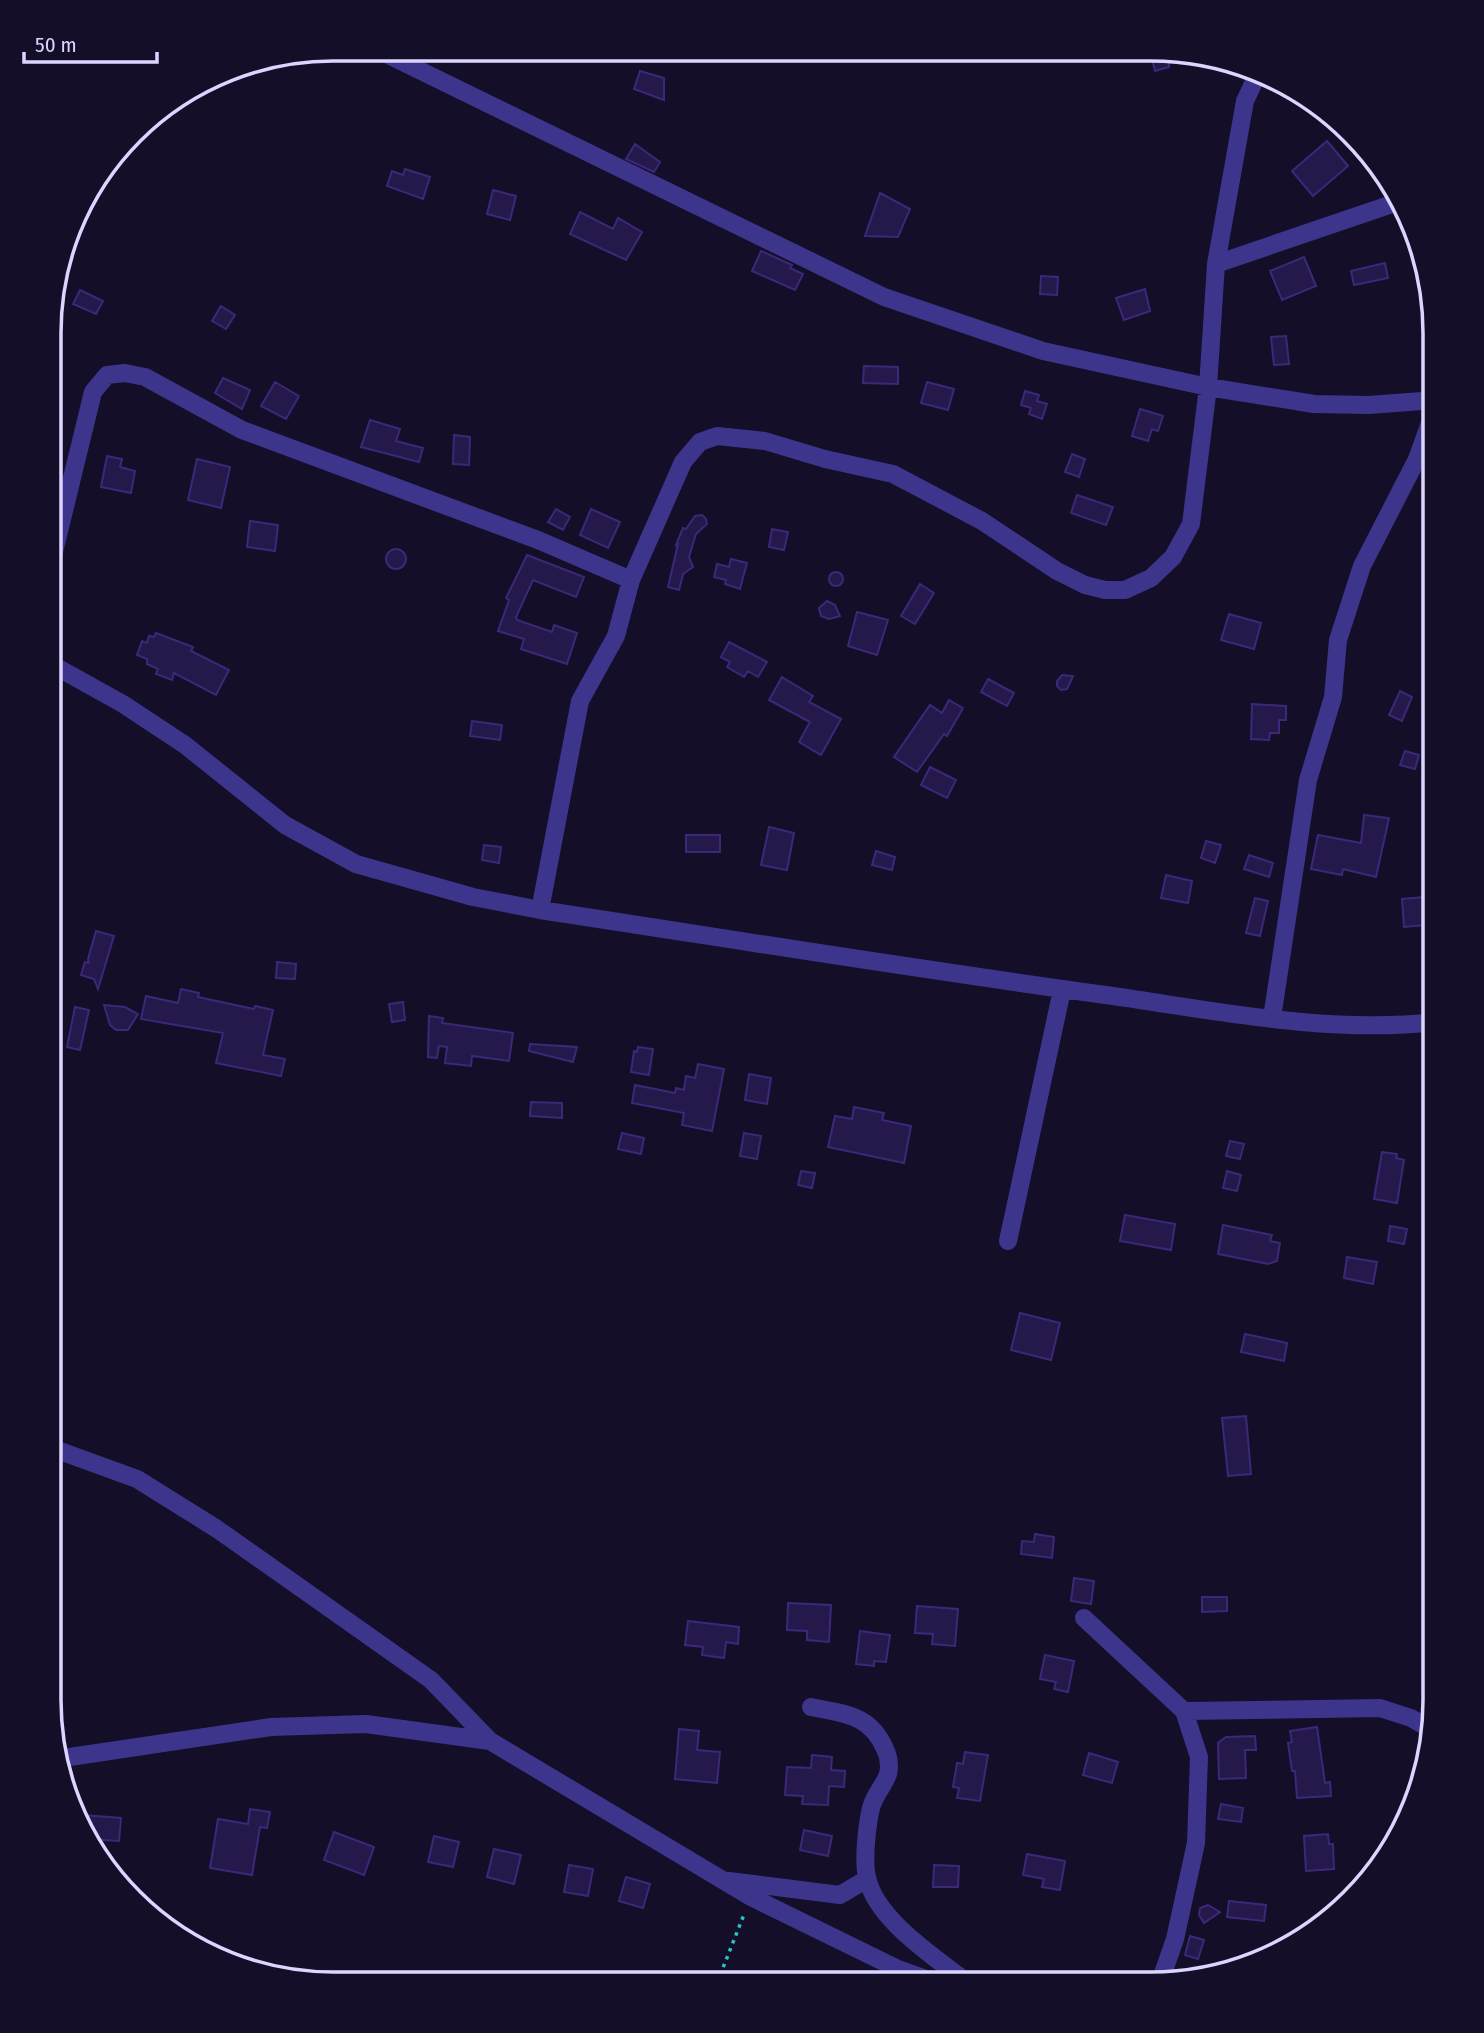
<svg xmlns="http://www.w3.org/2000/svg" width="1484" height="2033" font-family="'Fira Sans Condensed',sans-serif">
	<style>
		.building { fill: #25184b; stroke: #3c2879; stroke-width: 2 }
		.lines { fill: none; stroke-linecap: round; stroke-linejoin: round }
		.path { stroke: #25c3c2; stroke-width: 3.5; stroke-dasharray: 3.5 5; stroke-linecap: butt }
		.minor { stroke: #3d358b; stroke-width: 18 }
		.rim { fill: none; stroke: #dcd5ff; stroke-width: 3.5 }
	</style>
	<rect width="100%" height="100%" fill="#140e29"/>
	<path class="building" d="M1150,51H1169V67L1155,71Z
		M640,71L664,78V100L634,89Z
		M1327,141L1348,166L1313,196L1292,171Z
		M635,144L660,162L654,172L626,159Z
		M405,169L430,177L423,199L387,186L392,171L403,175Z
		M493,190L516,196L510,220L487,214Z
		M880,193L910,209L898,237L865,236Z
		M580,212L613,229L618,218L642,232L626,260L570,234Z
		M761,251L792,265L790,268L803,274L795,290L752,271Z
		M1304,257L1316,286L1282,300L1270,271Z
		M1385,263L1388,278L1354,285L1351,271Z
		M1041,276L1058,277L1057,295L1040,294Z
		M1145,289L1150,311L1124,320L1116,298Z
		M80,290L103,301L96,314L73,304Z
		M221,306L235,315L226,329L212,321Z
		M1286,336L1289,364L1274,365L1271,337Z
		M864,366L898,367V384L863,383Z
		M223,378L250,390L242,409L215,393Z
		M275,382L299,396L286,419L261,406Z
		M927,382L954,389L948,410L921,403Z
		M1025,391L1039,395L1037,401L1047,404L1042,419L1029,414L1031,408L1021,405Z
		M1140,409L1163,416L1158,431L1152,429L1148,441L1132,436Z
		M370,420L400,429L396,441L423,448L419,462L361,447Z
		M454,435L470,437L469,465L453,464Z
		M1072,454L1085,459L1079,477L1065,472Z
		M107,456L122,459L120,467L135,471L131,493L101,487Z
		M197,459L230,467L221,508L188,500Z
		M1077,495L1113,507L1106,525L1071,513Z
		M556,509L570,517L563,530L548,522Z
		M591,509L620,522L608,548L580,535Z
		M702,515L706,519L707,524L696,534L689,557L693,567L683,574L679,590L668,587L678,544L676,545L683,528L686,529L695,516Z
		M250,521L278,525L275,551L247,547Z
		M772,529L788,532L784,550L769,547Z
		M386 559a10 10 0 1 1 20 0a10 10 0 1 1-20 0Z
		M527,555L584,577L576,597L533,580L516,617L517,620L552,632L554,625L577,633L567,664L521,649L524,639L498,631L509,600L506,598Z
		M731,559L747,563L740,589L725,584L726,580L714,577L717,564L729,567Z
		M829 579a7 7 0 1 1 14 0a7 7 0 1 1-14 0Z
		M920,584L934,593L915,624L901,616Z
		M827,601L835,605L840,616L829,619L821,616L819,608Z
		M857,612L888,620L877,655L848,646Z
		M1229,614L1261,623L1254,649L1221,640Z
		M156,633L193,647L191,651L229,670L216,695L174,673L172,680L156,674L158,669L147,664V659L137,655L142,641L147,643L149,636L154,637Z
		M729,642L767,662L758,677L748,671L744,677L727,667L730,662L721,657Z
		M1062,675L1073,676L1067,689L1061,690L1057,686V681Z
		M782,677L813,696L809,702L841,719L821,755L799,742L810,722L769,700Z
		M988,679L1014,693L1007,706L981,692Z
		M1400,691L1412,697L1402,721L1389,715Z
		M949,700L963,708L947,736L944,734L917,772L894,757L930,705L942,713Z
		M1252,704L1286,706V720H1279V733H1270L1269,740L1251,739Z
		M472,721L502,725L500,740L470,736Z
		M1405,751L1419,755L1415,769L1400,765Z
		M930,767L956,780L947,798L921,785Z
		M1364,815L1389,818L1376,877L1343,869L1342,875L1311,869L1318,835L1361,843Z
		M769,827L794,833L787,870L761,865Z
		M686,835H720V852H686Z
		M1206,841L1221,845L1215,863L1201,858Z
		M484,845L501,847L499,863L482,860Z
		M876,851L895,857L892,870L872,865Z
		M1249,855L1273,863L1269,877L1244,869Z
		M1166,875L1192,881L1188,903L1161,898Z
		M1424,897V903L1435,902V917L1426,918V925L1404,927L1402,899Z
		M1255,898L1268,901L1260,936L1246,933Z
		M96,931L114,936L98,989L94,979L81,975L85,962L89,963L88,959Z
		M277,962L296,964L295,979L276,978Z
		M181,989L199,993L198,997L254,1009L255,1006L273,1010L263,1055L285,1059L281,1076L216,1063L223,1033L141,1019L146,996L178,1003Z
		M403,1002L405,1020L392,1022L389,1004Z
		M104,1005L125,1007L138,1014L128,1030H116L110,1025Z
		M75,1007L89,1010L80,1050L67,1047Z
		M429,1016L443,1018L442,1023L513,1033L509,1061L472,1056L471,1066L445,1063L447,1047L439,1046L437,1058L428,1057Z
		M530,1044L577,1047L573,1062L529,1051Z
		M638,1047L653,1049L649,1075L631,1072L634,1051L637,1052Z
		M698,1064L724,1069L712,1131L682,1125L684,1113L632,1103L635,1085L675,1093L676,1088L684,1090L686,1076L695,1078Z
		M749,1074L771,1078L767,1104L745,1100Z
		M531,1102L562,1103V1118L530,1116Z
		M854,1107L884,1113L882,1120L911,1126L904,1163L828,1147L835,1116L852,1119Z
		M622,1133L644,1138L641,1154L618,1149Z
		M744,1133L761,1136L757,1159L740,1156Z
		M1230,1141L1244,1144L1240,1159L1226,1156Z
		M1382,1152L1397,1154L1396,1158L1404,1160L1397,1203L1374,1199Z
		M801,1171L815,1173L812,1188L798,1185Z
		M1227,1171L1241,1175L1237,1191L1223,1188Z
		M1125,1215L1175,1224L1171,1250L1120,1241Z
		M1223,1225L1272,1235L1270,1241L1280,1243L1277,1261L1268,1264L1218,1254Z
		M1390,1226L1407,1229L1404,1244L1388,1241Z
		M1347,1257L1377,1262L1373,1284L1344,1278Z
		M1020,1313L1060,1323L1051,1360L1011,1350Z
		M1245,1334L1287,1343L1284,1361L1241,1352Z
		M1246,1416L1251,1474L1228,1476L1222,1418Z
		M1035,1534L1054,1537L1052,1558L1021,1554L1022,1541L1034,1542Z
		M1074,1578L1094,1581L1091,1604L1071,1601Z
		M1202,1597H1227V1611L1202,1612Z
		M788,1603L831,1605L829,1642L807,1640V1631L787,1630Z
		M917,1606L958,1609L955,1646L932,1644L933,1634L915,1633Z
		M688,1621L739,1627L738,1644L726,1642L724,1658L702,1655L703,1647L685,1645Z
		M860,1631L890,1635L886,1662L874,1661V1666L856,1664Z
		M1045,1655L1074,1661L1068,1692L1054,1689L1056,1682L1040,1679Z
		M1317,1727L1325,1783L1330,1782L1331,1796L1297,1798L1295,1771H1292L1288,1743L1292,1742L1290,1731Z
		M679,1729L699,1731L697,1750L720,1752L717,1783L675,1779Z
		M1255,1736L1256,1750H1245L1246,1778L1219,1779L1218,1743L1226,1737Z
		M965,1752L988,1755L980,1801L957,1798L959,1788L953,1787L957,1763L963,1764Z
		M1089,1753L1118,1762L1112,1783L1083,1775Z
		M812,1755L832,1757L831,1770L845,1771L844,1787L829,1786L828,1805L802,1804L803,1796L785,1795L787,1767L811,1768Z
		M1221,1804L1243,1808L1241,1822L1218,1819Z
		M250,1809L270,1812L267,1828L260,1827L252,1875L210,1868L218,1819L248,1824Z
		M83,1815L121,1818L119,1841L87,1839L81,1830Z
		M804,1830L832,1836L828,1856L800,1850Z
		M334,1832L374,1847L364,1875L324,1860Z
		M1328,1834L1329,1844H1333L1334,1869L1306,1871L1304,1836Z
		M434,1836L459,1842L453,1867L428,1862Z
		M494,1849L521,1855L514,1884L487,1877Z
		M1027,1854L1065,1861L1060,1890L1042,1887L1044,1879L1023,1875Z
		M569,1865L593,1869L588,1896L564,1892Z
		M934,1865L959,1866L958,1887H933Z
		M626,1877L650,1884L643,1908L619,1901Z
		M1229,1901L1266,1905L1264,1921L1227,1917Z
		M1208,1905L1220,1912L1204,1923L1199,1915L1200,1908Z
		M1190,1936L1204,1940L1198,1959L1185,1955Z"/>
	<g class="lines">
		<path class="path" d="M717,1983L745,1912"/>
		<path class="minor" d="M376,49L884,297L1043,351L1208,387L1314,404L1369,405L1435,400
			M1216,264L1401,201
			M51,564L93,392L107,375L125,373L145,377L242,430L538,540L631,580
			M51,664L123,704L185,745L285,825L356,864L473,897L540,910C731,939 921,970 1113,996C1218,1011 1328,1034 1435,1022
			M540,910L580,701L616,636L631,580L683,462L700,442L717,436L765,441L825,459L893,474L982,521L1057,571L1085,585L1105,590H1125L1151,578L1173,557L1191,524L1208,387L1216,264L1245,101L1259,71
			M1272,1018L1308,780L1333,697L1338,640L1362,566L1417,459L1435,409
			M1008,1241L1062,990
			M49,1447L137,1479L217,1529L431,1680L490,1741
			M1084,1618L1184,1711L1380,1708L1411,1718L1432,1730
			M811,1707C844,1714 870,1714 885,1749C889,1757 890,1765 888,1774C884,1786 874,1795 871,1808C867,1825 863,1860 867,1877C875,1919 936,1958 968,1983
			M63,1758L271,1727L366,1724L490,1741L751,1897L898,1969L937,1983
			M729,1881L840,1895L867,1879
			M1160,1982L1175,1939L1196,1843L1199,1757L1184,1711"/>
	</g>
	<path d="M0 0H1484V2033H0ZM333 61H1151A272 272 0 0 1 1423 333V1700A272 272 0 0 1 1151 1972H333A272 272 0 0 1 61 1700V333A272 272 0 0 1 333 61Z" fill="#140e29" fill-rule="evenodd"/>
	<path class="rim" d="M333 61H1151A272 272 0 0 1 1423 333V1700A272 272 0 0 1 1151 1972H333A272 272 0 0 1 61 1700V333A272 272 0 0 1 333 61Z"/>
	<path d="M24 52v10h133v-10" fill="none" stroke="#dcd5ff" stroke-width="3.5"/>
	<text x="35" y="52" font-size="21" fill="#dcd5ff" stroke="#140e29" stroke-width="5" paint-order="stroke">50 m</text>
</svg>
